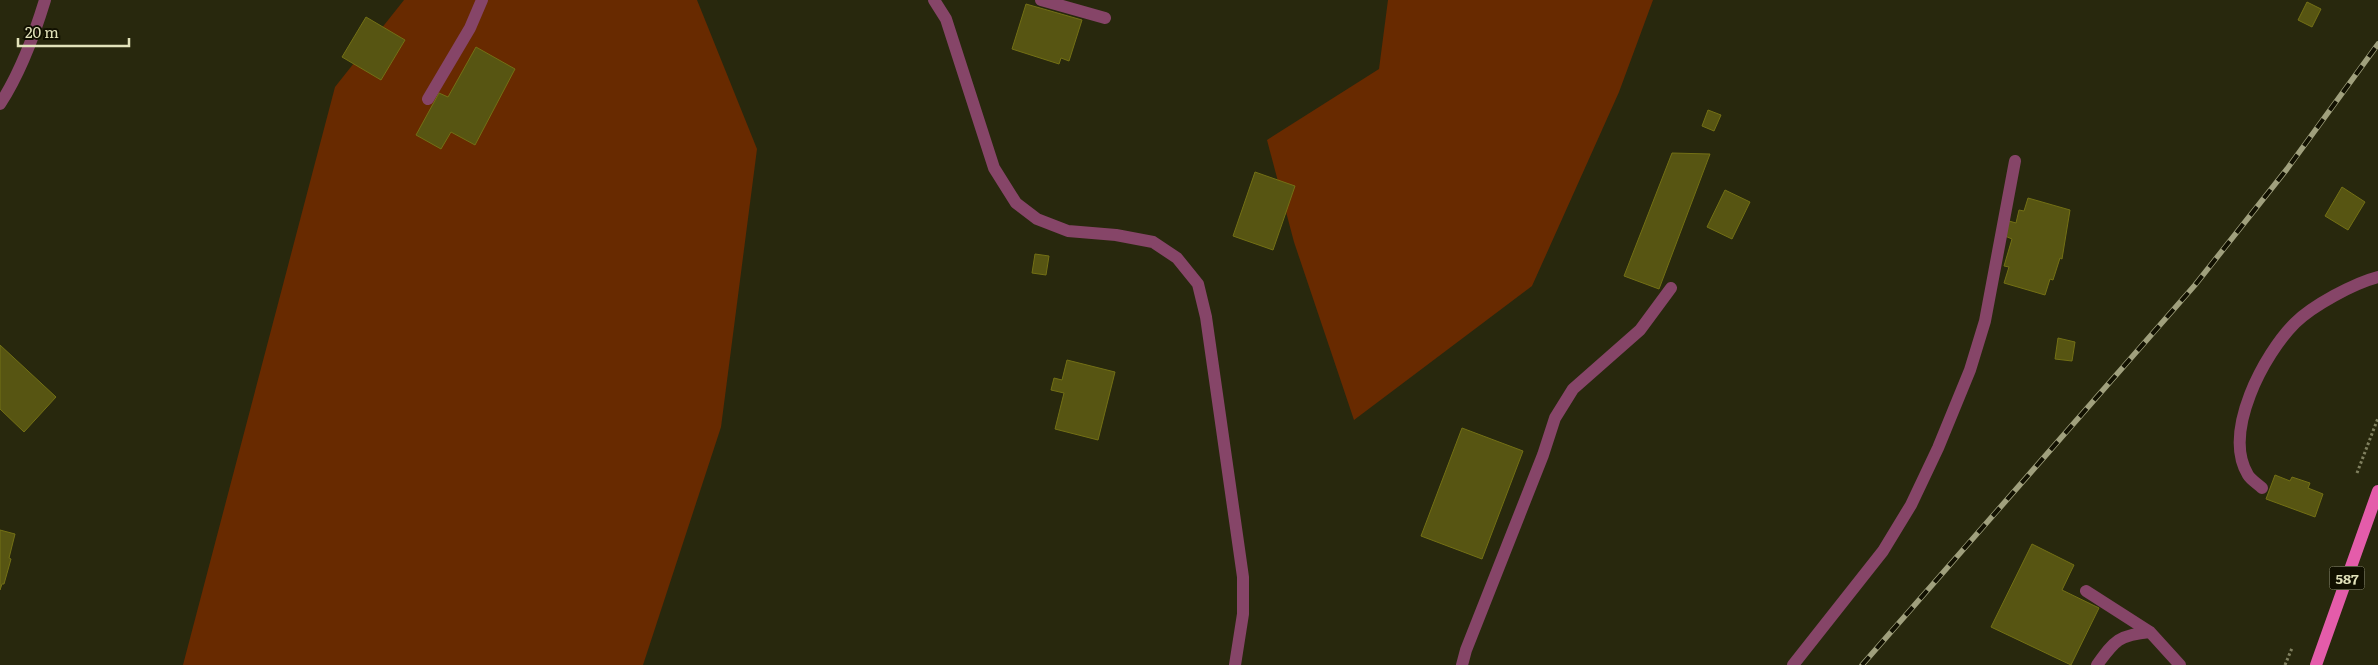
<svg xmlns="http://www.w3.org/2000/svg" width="2378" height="665" font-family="Literata,serif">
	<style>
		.green { fill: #682a00 }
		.building { fill: #575512; stroke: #737015 }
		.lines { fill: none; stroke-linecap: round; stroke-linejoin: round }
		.path { stroke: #80805f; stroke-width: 3; stroke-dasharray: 2.5 2.5; stroke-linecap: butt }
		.lane { stroke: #864568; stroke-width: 12 }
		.street { stroke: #864568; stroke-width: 12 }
		.primary { stroke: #e45caa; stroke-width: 12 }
		.rail-casing { stroke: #a0a07d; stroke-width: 5.5 }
		.rail { stroke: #111000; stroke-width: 4; stroke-dasharray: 11; stroke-linecap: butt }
		.labels { text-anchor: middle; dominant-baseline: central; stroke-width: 5; stroke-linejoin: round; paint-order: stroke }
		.shield { fill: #111000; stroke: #a3a382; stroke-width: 1 }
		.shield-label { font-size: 14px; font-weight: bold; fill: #e2e2ba }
	</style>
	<rect width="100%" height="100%" fill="#28280d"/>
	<path class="green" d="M404,0H697L757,149L721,427L643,665H183L335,87Z
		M1388,0H1653L1619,92L1532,286L1354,420L1294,242L1267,140L1379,69Z"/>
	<path class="building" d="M2307,2L2321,9L2312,27L2298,20Z
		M1026,4L1082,20L1069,61L1061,58L1059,64L1012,49Z
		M366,17L405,40L381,80L342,57Z
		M476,47L515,69L475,145L451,132L441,149L416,135L439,93L448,97Z
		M1708,110L1721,115L1714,131L1702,126Z
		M1672,153L1710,154L1659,289L1624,276Z
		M1255,172L1295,186L1273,250L1233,236Z
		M2342,187L2365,202L2348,230L2325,216Z
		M1725,190L1750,202L1732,239L1707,227Z
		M2028,198L2070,210L2062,259L2060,258L2053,280L2050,279L2045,295L2004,283L2009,267L2004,266L2012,239L2005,236L2009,221L2016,223L2019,210L2024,211Z
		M1035,254L1049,256L1046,275L1032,273Z
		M2058,338L2075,342L2072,361L2055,359Z
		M0,345L56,397L24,432L0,409Z
		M1067,360L1115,372L1098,440L1055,429L1064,393L1051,390L1054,378L1062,380Z
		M1462,428L1523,451L1482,559L1421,536Z
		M2275,475L2290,481L2292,477L2310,483L2308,488L2323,494L2315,517L2266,499Z
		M0,530L15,534L9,558L11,559L4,584H2L0,590Z
		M2032,544L2074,565L2062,590L2099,608L2071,665L1991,627Z"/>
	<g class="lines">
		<path class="path" d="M2357,473L2378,418
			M2285,665L2292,648"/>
		<path class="lane" d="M1041,0L1105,18
			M428,99L470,28L482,0
			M0,104C21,72 34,36 45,0
			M2262,488C2258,484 2251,480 2248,475C2222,432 2264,354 2295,323C2312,306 2354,283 2378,277
			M2086,591L2150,632L2180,665
			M1462,665L1466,650L1543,455L1555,418L1573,389L1640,330L1671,288
			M1793,665L1883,551L1911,505L1938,448L1970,370L1985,321L2015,161
			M2097,665C2115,640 2119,635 2150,632"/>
		<path class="street" d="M934,0L946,19L994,168L1016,203L1037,219L1068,231L1116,235L1153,242L1177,258L1198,284L1206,317L1243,577V614L1235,665"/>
		<path class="primary" d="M2316,665L2378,491"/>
		<defs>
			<path id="rail" d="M1862,665L2195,285L2287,169L2378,44"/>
		</defs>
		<use href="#rail" class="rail-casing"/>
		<use href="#rail" class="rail"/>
	</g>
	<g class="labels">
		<rect class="shield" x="2329.5" y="566.5" width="35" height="23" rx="4"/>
		<g class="shield-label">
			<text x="2347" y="578">587</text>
		</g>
	</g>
	<path d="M18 38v8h111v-8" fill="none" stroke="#e2e2ba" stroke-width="2.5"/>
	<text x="25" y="38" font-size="15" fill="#e2e2ba" stroke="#111000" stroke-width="4" paint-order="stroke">20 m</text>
</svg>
